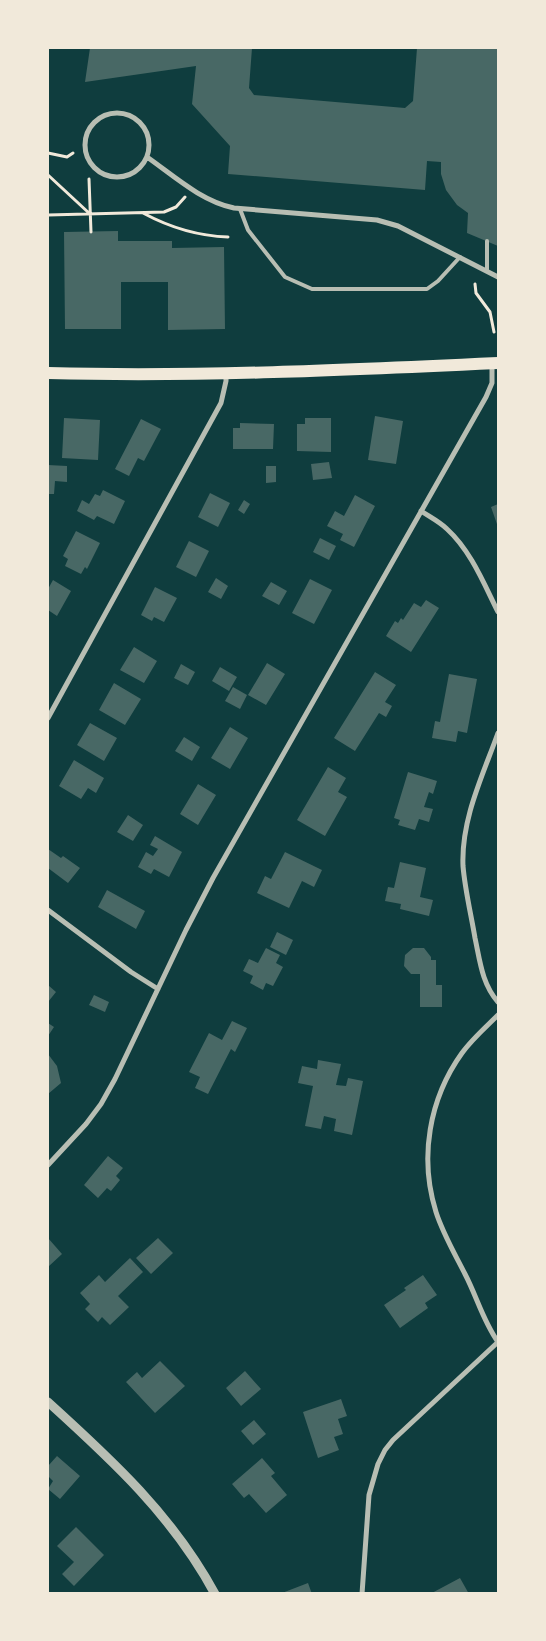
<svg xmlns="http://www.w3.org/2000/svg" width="546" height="1641" font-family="'DM Sans',sans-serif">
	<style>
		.building { fill: #486865 }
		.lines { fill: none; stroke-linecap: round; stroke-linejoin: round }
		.path { stroke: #f1e9da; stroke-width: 3 }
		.service { stroke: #b8beb3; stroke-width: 4 }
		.minor { stroke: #b8beb3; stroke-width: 5 }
		.tertiary { stroke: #b8beb3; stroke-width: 9 }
		.primary { stroke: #f1e9da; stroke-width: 12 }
	</style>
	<rect width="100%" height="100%" fill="#0f3d3e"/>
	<path class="building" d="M90,48H252L249,88L254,95L405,108L413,101L417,48H498V246L467,233L468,213L457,205L446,190L441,174V162L427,161L425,190L228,174L230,146L192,104L196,66L85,82Z
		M118,231V241H172V248L224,247L225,329L168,330V282H121V329H65L64,232Z
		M375,416L403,421L396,464L368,460Z
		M64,418L100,420L98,460L62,458Z
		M305,418H331V452L297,451V424H305Z
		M141,419L161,429L144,461L138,458L129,476L115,469Z
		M240,423L274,424L273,449H233V428H240Z
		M329,462L332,478L313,480L311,464Z
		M48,465L67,466V482L55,481L54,494H48Z
		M266,466H276V482L266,483Z
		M103,490L125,501L114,524L97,516L94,520L77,511L82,500L89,504L95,494L100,496Z
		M210,493L230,503L218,527L198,517Z
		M355,495L375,506L354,547L340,540L343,534L327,526L335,511L344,516Z
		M244,500L250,504L244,514L238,510Z
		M498,504V527L491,507Z
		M76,531L100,543L87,569L85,567L81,574L65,566L68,559L63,556Z
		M320,538L336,546L329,560L313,552Z
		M189,541L209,551L196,577L176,567Z
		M216,578L228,586L221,599L208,592Z
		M310,579L332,590L314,624L292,613Z
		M53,580L71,591L57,616L48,610V589Z
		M271,582L287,591L279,605L262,596Z
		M155,587L177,598L164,622L154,617L152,621L141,615Z
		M426,600L439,608L411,652L386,636L395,621L398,623L401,618L403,620L414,603L421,607Z
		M134,647L157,661L144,683L120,670Z
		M267,663L285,674L266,705L248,695Z
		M181,664L195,672L188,685L174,678Z
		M220,667L237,677L229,691L212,681Z
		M375,672L396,685L385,702L392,706L386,717L379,713L355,751L334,738Z
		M449,674L477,679L467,733L458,731L456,742L432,738L435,721L440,722Z
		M114,683L141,699L125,725L99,710Z
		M233,687L247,695L240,709L225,701Z
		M90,723L117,738L104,761L77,745Z
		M230,727L248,738L230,769L211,758Z
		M184,737L200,747L192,761L175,751Z
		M74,760L104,778L96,793L88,788L81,799L59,786Z
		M328,767L346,778L338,792L347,797L325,836L297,820Z
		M408,772L437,781L433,794L429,792L424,807L433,809L429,822L419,819L415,830L398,825L400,820L394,818Z
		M198,784L216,795L198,825L180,814Z
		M128,815L143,825L133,841L117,832Z
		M155,836L182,852L169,877L154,869L151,874L138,867L146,852L153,856L158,849L150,845Z
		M48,849L61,858L63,856L80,868L68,883L48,868Z
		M285,852L322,870L314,887L302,881L289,908L257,893L265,876L271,879Z
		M400,862L426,868L420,897L433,900L429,916L400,909L401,904L385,901L388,887L394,888Z
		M107,890L145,911L136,929L98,907Z
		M277,932L293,940L286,955L270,947Z
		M266,948L280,955L276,963L283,967L273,986L266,983L263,990L250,983L253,976L243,971L249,959L258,963Z
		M413,948H424L431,957V960H436V985H442V1007H420V974H411L404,966L405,955Z
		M48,985L56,992L48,1002Z
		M94,995L109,1002L105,1012L89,1005Z
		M232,1021L247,1028L235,1052L231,1049L208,1094L195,1088L200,1077L189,1072L209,1033L222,1040Z
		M48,1023L54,1027L48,1036Z
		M48,1054L57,1066L61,1083L48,1094Z
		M318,1060L341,1064L336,1085L346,1086L348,1078L363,1081L352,1135L334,1131L336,1119L324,1116L321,1129L305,1126L313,1086L298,1083L302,1066L317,1069Z
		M108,1156L123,1168L116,1176L120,1180L111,1191L107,1188L98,1198L84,1185Z
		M48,1238L62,1254L48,1267Z
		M158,1238L173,1253L151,1274L136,1258Z
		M130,1258L143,1272L118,1296L129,1307L110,1325L102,1317L98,1322L85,1309L90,1304L80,1293L99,1275L105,1282Z
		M423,1275L437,1295L425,1303L428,1308L400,1328L384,1305L406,1290L404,1288Z
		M160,1361L185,1386L155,1413L126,1382L137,1372L142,1378Z
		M245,1371L261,1389L241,1406L226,1388Z
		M341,1399L347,1416L338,1419L343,1434L334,1437L339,1450L318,1458L303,1412Z
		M254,1420L266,1434L253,1445L241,1431Z
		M57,1456L80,1476L60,1499L48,1489L53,1481L48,1476V1466Z
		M262,1458L275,1473L271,1476L287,1495L266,1513L249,1494L244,1498L232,1484Z
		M76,1527L104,1555L74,1586L62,1574L74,1562L57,1546Z
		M460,1578L469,1594H430Z
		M308,1583L312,1594H282V1593Z"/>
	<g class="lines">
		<path class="path" d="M48,153L67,157L73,153
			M48,175L90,214
			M89,179L91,232
			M143,213C169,227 198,236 228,237
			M48,215L164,212L176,207L185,197
			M475,284L476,293L490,312L494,332"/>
		<path class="service" d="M240,209L248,230L285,277L312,289H427L438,281L460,257
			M487,241V271"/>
		<path class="minor" d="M85 145a32 32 0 1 1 64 0a32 32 0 1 1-64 0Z
			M147,157C174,176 201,201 234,208L377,220L398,226L498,277
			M421,511C430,517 440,522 447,529C471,551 484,584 498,612
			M48,718L221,403L226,381V373
			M498,733C483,775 461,819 463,866C465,890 471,914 475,938C480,961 482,984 498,1002
			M48,910L131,972L158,989
			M48,1165L86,1124L101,1104L115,1079L186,930L213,878L486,397L492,383V364
			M362,1594L369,1495L378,1464L385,1450L393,1440L498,1342C483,1321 477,1297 465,1274C455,1254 443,1234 436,1212C419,1158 429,1099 462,1053C472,1039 486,1027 498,1015"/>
		<path class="tertiary" d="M48,1402C112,1460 173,1516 215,1594"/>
		<path class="primary" d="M48,373C198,377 348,370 498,363"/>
	</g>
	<rect width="546" height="1641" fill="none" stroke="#f1e9da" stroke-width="98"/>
</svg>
